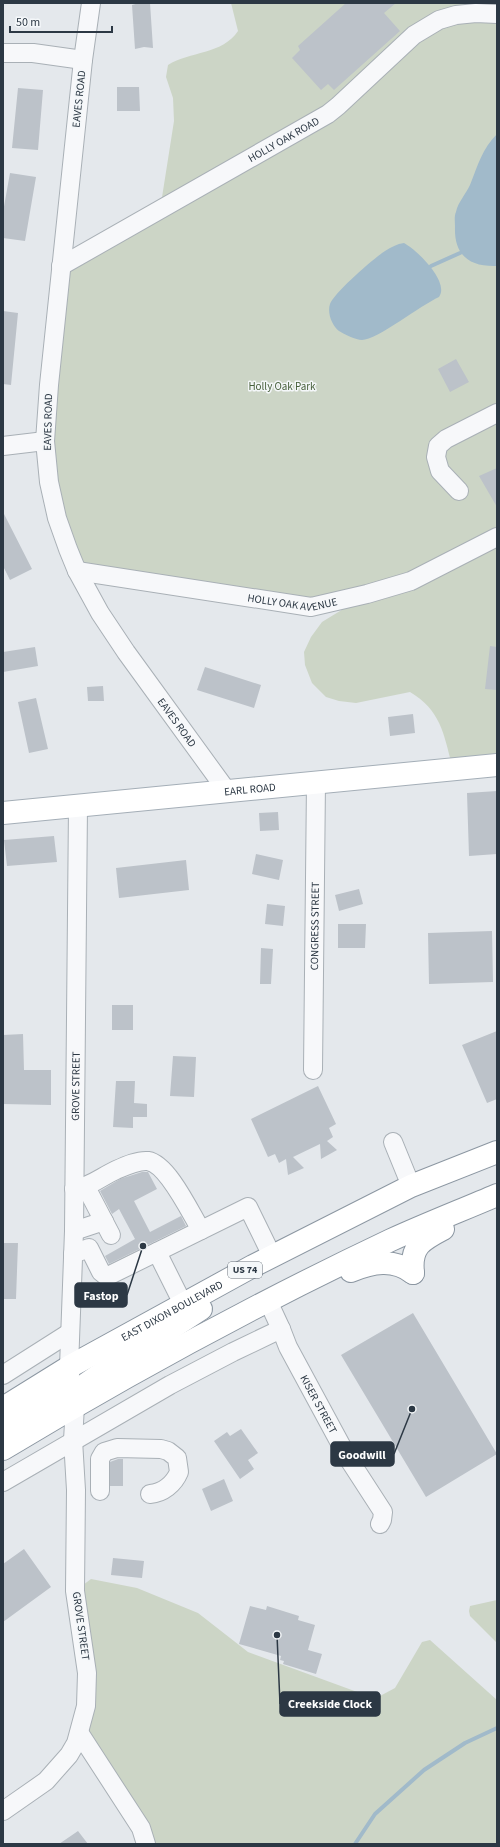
<svg xmlns="http://www.w3.org/2000/svg" width="500" height="1847" font-family="'Source Sans 3',sans-serif">
	<style>
		.green { fill: #ccd5c6 }
		.water { fill: #a1baca }
		.lines { fill: none; stroke-linecap: round; stroke-linejoin: round }
		.stream { stroke: #a1baca; stroke-width: 4 }
		.building { fill: #bcc2c9 }
		.minor-casing { stroke: #a9b0b6; stroke-width: 20 }
		.major-casing { stroke: #a4aeb7; stroke-width: 24 }
		.highway-casing { stroke: #8c97a2; stroke-width: 24 }
		.minor { stroke: #f7f8fa; stroke-width: 18 }
		.major { stroke: #fff; stroke-width: 22 }
		.highway { stroke: #fff; stroke-width: 22 }
		.labels { text-anchor: middle; dominant-baseline: central; stroke-width: 3; stroke-linejoin: round; paint-order: stroke }
		.shield { fill: #f4f7f9; stroke: #68717a; stroke-width: 1 }
		.shield-label { font-size: 10px; font-weight: bold; fill: #2c3844 }
		.street-label { font-size: 11px; fill: #2c3844; stroke: #f4f7f9 }
		.park-label { font-size: 11px; fill: #465f3a; stroke: #f4f7f9 }
		.leader { fill: none; stroke: #2c3844; stroke-width: 1.5 }
		.callout-dot { fill: #2c3844; stroke: #f4f7f9; stroke-width: 1.5 }
		.callout { fill: #2c3844; stroke: #2c3844; stroke-width: 1.5 }
		.callout-label { font-size: 12px; text-anchor: middle; font-weight: bold; fill: #fff }
	</style>
	<rect width="100%" height="100%" fill="#e4e8ec"/>
	<path class="green" d="M231,3H497V765L453,769C444,736 442,711 410,692L356,703L339,701L326,697L312,683L305,665L304,652L311,637L322,622L366,595L330,604L77,571L49,482L61,266L160,210L174,121L173,98L166,77L168,65C190,51 222,55 238,31Z
		M91,1579L137,1588L198,1613L248,1652L360,1693L380,1696L395,1688L422,1642L430,1640L497,1700V1844H146L82,1725L75,1591Z
		M497,1600V1643L470,1616L469,1611L470,1606Z"/>
	<path class="water" d="M497,134V266C469,267 454,255 455,227C455,222 454,216 456,212C458,202 466,194 470,185C478,165 482,149 497,134Z
		M404,243C417,250 450,282 439,297C421,305 377,340 362,340C356,340 344,334 339,331C332,326 327,313 330,304C334,293 374,258 385,251C391,247 397,244 404,243Z"/>
	<g class="lines">
		<path class="stream" d="M431,266L460,253
			M355,1844L375,1814L424,1770L465,1743L497,1728"/>
	</g>
	<path class="building" d="M139,3H150L153,48L144,47L135,49L132,5Z
		M346,3H396L384,13L400,31L334,90L328,84L321,90L292,58L300,50L298,46Z
		M117,87H139L140,111H117Z
		M18,88L43,90L38,150L12,148Z
		M10,173L36,177L25,241L3,238V212Z
		M3,311L18,313L11,385L3,384Z
		M456,359L469,382L450,392L438,369Z
		M497,468V507L479,476Z
		M3,512L32,569L10,580L3,566Z
		M490,646L497,647V690L485,689Z
		M35,647L38,666L3,672V652Z
		M205,667L261,685L254,708L197,690Z
		M103,686L104,701H88L87,687Z
		M36,698L48,749L29,753L18,702Z
		M413,714L415,733L390,736L388,717Z
		M497,791V854L469,856L467,793Z
		M278,812L279,830L260,831L259,813Z
		M54,836L57,862L7,866L4,840Z
		M256,854L283,860L279,880L252,874Z
		M186,860L189,890L119,898L116,868Z
		M359,889L363,904L339,911L335,895Z
		M267,904L285,906L283,926L265,924Z
		M338,924H366L365,948H338Z
		M492,931L493,982L429,984L428,933Z
		M261,948L273,949L271,984H260Z
		M112,1005H133V1030H112Z
		M497,1031V1099L487,1103L462,1045Z
		M23,1034L24,1070H51V1105L3,1104V1035Z
		M173,1056L196,1057L194,1097L170,1096Z
		M116,1081H135L134,1103L147,1104V1117H133V1128L113,1127Z
		M318,1086L336,1124L329,1128L333,1137L327,1141L337,1150L321,1159L320,1144L293,1157L304,1168L288,1175L286,1159L279,1163L275,1154L268,1157L251,1119Z
		M142,1172H148L157,1189L134,1201L150,1232L181,1216L186,1226L109,1264L105,1256L135,1239L119,1209L112,1214L100,1191L120,1179Z
		M3,1243H18L16,1299H3Z
		M413,1313L497,1454L426,1497L341,1355Z
		M241,1429L258,1453L248,1460L254,1469L240,1479L214,1441L227,1432L230,1436Z
		M118,1459H123V1486H110V1462Z
		M224,1479L233,1501L211,1511L202,1489Z
		M24,1549L51,1587L3,1622V1564Z
		M113,1558L144,1561L142,1578L111,1575Z
		M250,1606L266,1610L267,1606L299,1616L298,1620L315,1625L308,1650L322,1654L316,1674L283,1664L284,1661L280,1660L281,1656L239,1644Z
		M78,1831L88,1844H59Z"/>
	<g class="lines">
		<defs>
			<g id="minor">
				<path id="s1" d="M91,3L83,60L49,385L45,441L49,482L57,518L68,549L77,571L100,613L126,652L227,791"/>
				<path d="M3,53H33L83,60"/>
				<path id="s2" d="M61,266L328,114L338,106L414,35L439,20L456,15L476,13L497,14"/>
				<path d="M3,446L45,441"/>
				<path d="M459,491L440,471L436,457L438,446L446,439L497,413"/>
				<path id="s3" d="M77,571L311,607L367,594L411,581L497,537"/>
				<path id="s4" d="M313,1070L316,782"/>
				<path d="M393,1142L411,1186"/>
				<path d="M86,1187L111,1235"/>
				<path d="M74,1189C90,1187 101,1177 116,1170C125,1166 138,1160 148,1161C168,1164 191,1214 201,1230"/>
				<path d="M74,1231L104,1221"/>
				<path d="M157,1252L183,1304"/>
				<path d="M73,1254L89,1248L101,1272L106,1276L110,1275L248,1207L272,1256"/>
				<path id="s5" d="M268,1301L281,1329L288,1347L348,1458L383,1512L382,1520L380,1524"/>
				<path id="s6" d="M69,1367L74,1231L78,806"/>
				<path d="M3,1375L69,1333"/>
				<path d="M3,1482L170,1385L233,1352L281,1329"/>
				<path d="M100,1491V1459L104,1452L117,1448L161,1449L168,1451L177,1458L179,1472C174,1484 163,1493 150,1494"/>
				<path d="M80,1734L141,1828L146,1844"/>
				<path d="M3,1811L46,1781L69,1755L76,1743L86,1706L87,1673L75,1591L76,1490L73,1440L75,1406"/>
			</g>
			<g id="major">
				<path id="s7" d="M3,813L497,765"/>
			</g>
			<g id="highway">
				<path d="M351,1271C372,1262 394,1258 413,1273"/>
				<path d="M413,1273C410,1246 422,1240 443,1229"/>
				<path d="M80,1392L86,1384L96,1377L201,1309"/>
				<path id="s8" d="M3,1408L69,1367L253,1266L411,1186L497,1152"/>
				<path d="M3,1429L59,1393C66,1385 68,1378 69,1367"/>
				<path d="M3,1449C129,1373 258,1303 391,1240C426,1224 462,1210 497,1195"/>
			</g>
		</defs>
		<use href="#minor" class="minor-casing"/>
		<use href="#major" class="major-casing"/>
		<use href="#highway" class="highway-casing"/>
		<use href="#minor" class="minor"/>
		<use href="#major" class="major"/>
		<use href="#highway" class="highway"/>
	</g>
	<g class="labels">
		<rect class="shield" x="228" y="1262" width="34" height="16" rx="3"/>
		<g class="shield-label">
			<text x="245" y="1270">US 74</text>
		</g>
		<g class="street-label">
			<text transform="translate(79 99) rotate(-84)">EAVES ROAD</text>
			<text stroke="none"><textPath href="#s2" startOffset="256">HOLLY OAK ROAD</textPath></text>
			<text transform="translate(48 422) rotate(-89)">EAVES ROAD</text>
			<text stroke="none"><textPath href="#s3" startOffset="218">HOLLY OAK AVENUE</textPath></text>
			<text stroke="none"><textPath href="#s1" startOffset="757">EAVES ROAD</textPath></text>
			<text stroke="none"><textPath href="#s7" startOffset="248">EARL ROAD</textPath></text>
			<text stroke="none"><textPath href="#s4" startOffset="144">CONGRESS STREET</textPath></text>
			<text stroke="none"><textPath href="#s6" startOffset="281">GROVE STREET</textPath></text>
			<text stroke="none"><textPath href="#s8" startOffset="195">EAST DIXON BOULEVARD</textPath></text>
			<text stroke="none"><textPath href="#s5" startOffset="115">KISER STREET</textPath></text>
			<text transform="translate(81 1626) rotate(82)">GROVE STREET</text>
		</g>
		<g class="park-label">
			<text x="282" y="386">Holly Oak Park</text>
		</g>
	</g>
	<path class="leader" d="M143 1246L127 1295M412 1409L394 1454M277 1635L280 1704"/>
	<g class="callout-dot">
		<circle cx="143" cy="1246" r="4"/>
		<circle cx="412" cy="1409" r="4"/>
		<circle cx="277" cy="1635" r="4"/>
	</g>
	<g class="callout">
		<rect x="75" y="1283" width="52" height="24" rx="4"/>
		<rect x="331" y="1442" width="63" height="24" rx="4"/>
		<rect x="280" y="1692" width="100" height="24" rx="4"/>
	</g>
	<g class="callout-label">
		<text x="101" y="1300">Fastop</text>
		<text x="362" y="1459">Goodwill</text>
		<text x="330" y="1708">Creekside Clock</text>
	</g>
	<rect width="500" height="1847" fill="none" stroke="#2c3844" stroke-width="8"/>
	<path d="M10 26v6h102v-6" fill="none" stroke="#2c3844" stroke-width="2"/>
	<text x="16" y="26" font-size="12" fill="#2c3844" stroke="#f4f7f9" stroke-width="3" paint-order="stroke">50 m</text>
</svg>
